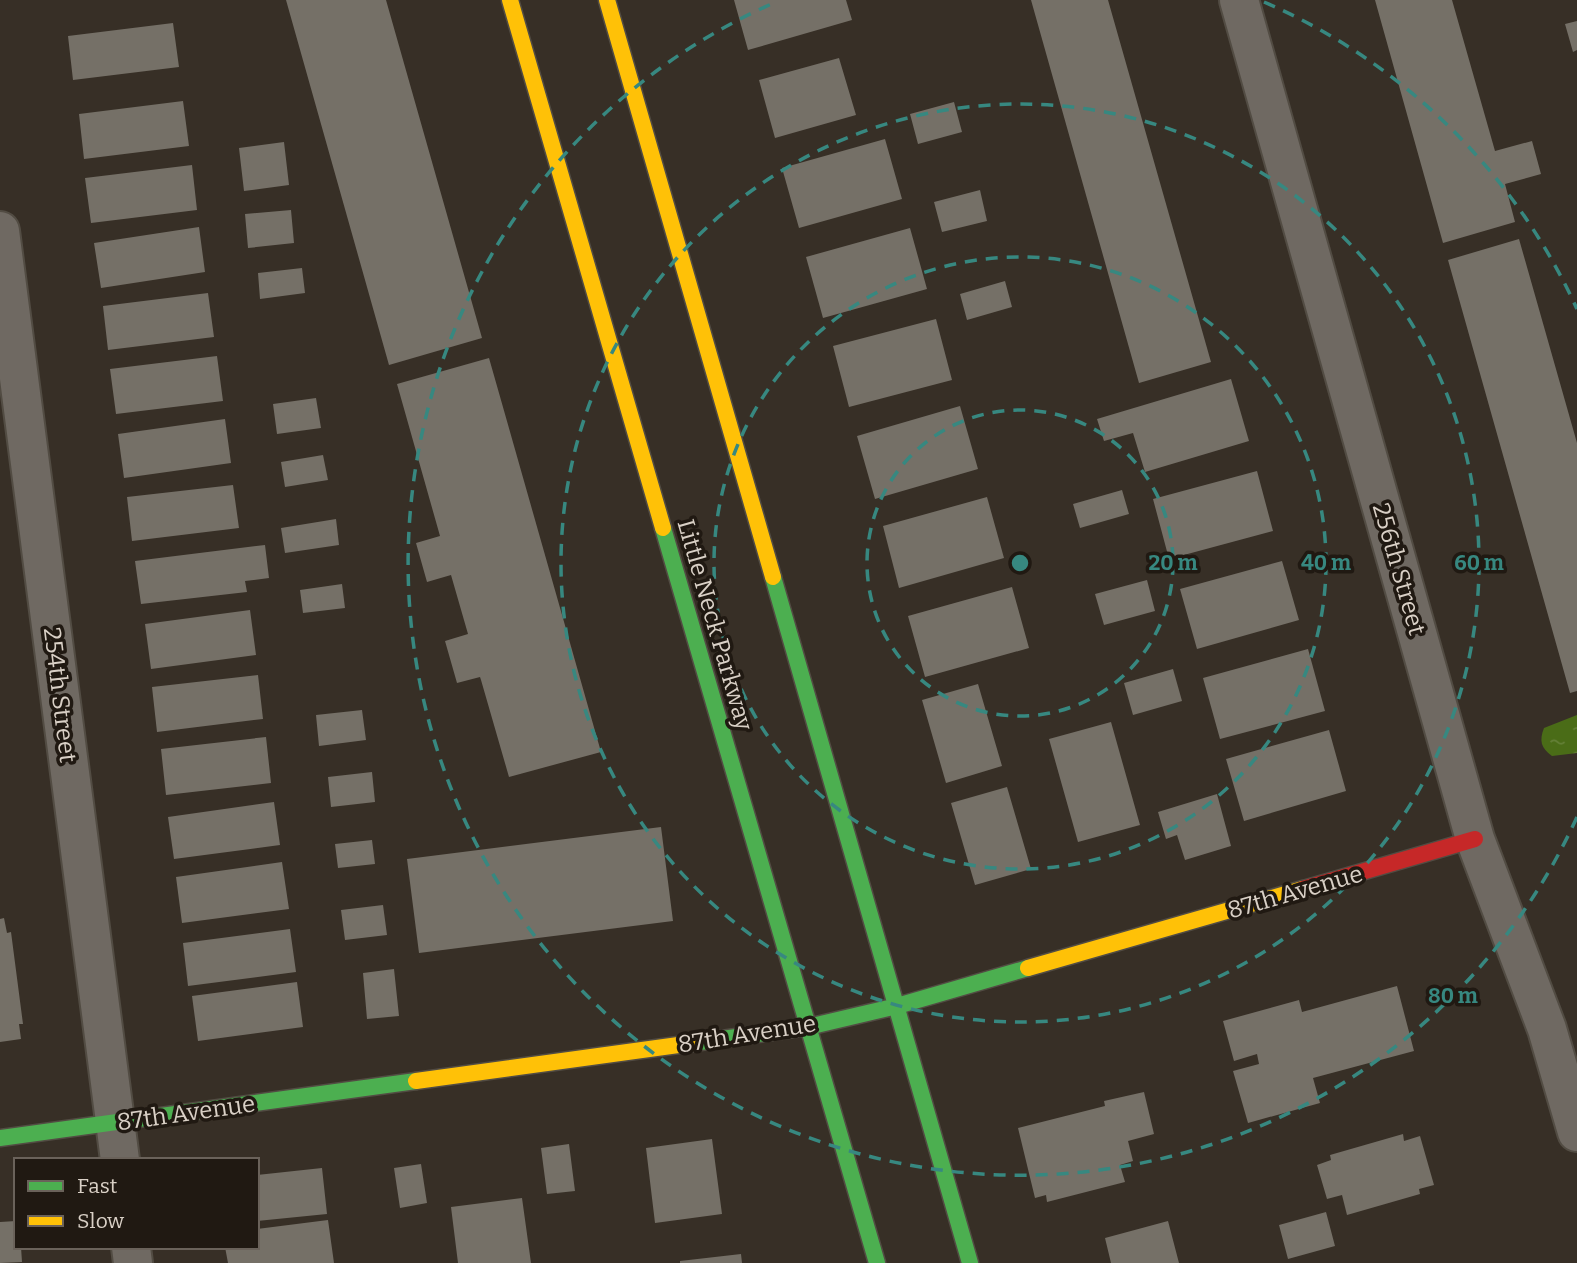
<svg xmlns="http://www.w3.org/2000/svg" width="1577" height="1263" font-family="Bitter,serif">
	<style>
		.water { fill: url(#water-ripples) }
		.building { fill: #757067 }
		.lines { fill: none; stroke-linecap: round; stroke-linejoin: round }
		.street-casing { stroke: #524c43; stroke-width: 42 }
		.fast-casing { stroke: #524c43; stroke-width: 19 }
		.slow-casing { stroke: #524c43; stroke-width: 19 }
		.jam-casing { stroke: #524c43; stroke-width: 19 }
		.street { stroke: #6f6962; stroke-width: 38 }
		.fast { stroke: #4caf50; stroke-width: 16 }
		.slow { stroke: #ffc107; stroke-width: 16 }
		.jam { stroke: #c62828; stroke-width: 16 }
		.ring { fill: none; stroke: #378880; stroke-width: 3.5; stroke-dasharray: 12 9 }
		.labels { text-anchor: middle; dominant-baseline: central; stroke-width: 7; stroke-linejoin: round; paint-order: stroke }
		.street-label { font-size: 24px; fill: #d9d0c6; stroke: #201912 }
		.centre { fill: #378880; stroke: #201912; stroke-width: 3.5 }
		.ring-label { font-size: 21px; text-anchor: middle; font-weight: bold; fill: #378880; stroke: #201912; stroke-width: 7; stroke-linejoin: round; paint-order: stroke }
	</style>
	<defs>
		<pattern id="water-ripples" width="26" height="14" patternUnits="userSpaceOnUse" patternTransform="scale(1.75)"><rect width="26" height="14" fill="#4a6c17"/><path d="M2 4q2-2 4 0t4 0M15 11q2-2 4 0t4 0" fill="none" stroke="#648037"/></pattern>
	</defs>
	<rect width="100%" height="100%" fill="#372f26"/>
	<path class="water" d="M1577,715V753L1552,756C1541,748 1539,741 1544,728Z"/>
	<path class="building" d="M286,0H386L482,338L389,365Z
		M734,0H846L852,20L748,50Z
		M1031,0H1108L1211,362L1139,383Z
		M1375,0H1452L1495,151L1532,141L1541,174L1505,184L1515,222L1443,243Z
		M1577,21V50L1573,52L1565,24Z
		M173,23L179,67L73,80L68,36Z
		M839,58L856,115L775,138L759,80Z
		M183,101L189,146L84,159L79,114Z
		M954,102L962,132L918,144L910,114Z
		M885,139L902,199L799,228L782,168Z
		M284,142L289,185L244,191L239,148Z
		M192,165L197,210L91,223L85,178Z
		M980,190L987,221L942,232L934,202Z
		M291,210L294,243L248,248L245,214Z
		M199,227L205,272L101,288L94,243Z
		M910,228L927,289L823,318L806,257Z
		M1519,239L1577,443V691L1570,693L1448,260Z
		M302,268L305,293L260,299L258,273Z
		M1005,281L1012,307L967,320L960,294Z
		M208,293L214,337L108,350L103,306Z
		M936,319L952,380L849,407L833,346Z
		M217,356L223,401L116,414L110,369Z
		M489,358L601,752L509,777L481,680L480,677L457,683L445,641L468,634L451,575L427,582L416,543L440,536L397,384Z
		M1231,379L1249,441L1145,472L1133,433L1104,441L1097,419Z
		M316,398L321,428L277,434L273,404Z
		M960,406L978,469L875,499L857,436Z
		M225,419L231,463L124,478L118,434Z
		M323,455L328,480L285,487L281,462Z
		M1257,471L1273,531L1169,559L1153,499Z
		M233,485L239,528L132,541L127,497Z
		M1122,490L1129,514L1080,528L1073,504Z
		M987,497L1004,558L899,588L883,526Z
		M336,519L339,545L285,553L281,528Z
		M265,545L269,578L245,581L247,592L141,604L135,561Z
		M1282,561L1299,620L1197,649L1180,589Z
		M1147,580L1155,611L1104,625L1095,594Z
		M342,584L345,608L303,613L300,590Z
		M1012,587L1029,648L925,677L908,616Z
		M250,610L256,655L151,669L145,624Z
		M1308,649L1325,711L1220,739L1203,678Z
		M1173,669L1182,701L1133,715L1124,683Z
		M258,675L263,719L157,732L152,687Z
		M978,684L1002,766L946,783L922,700Z
		M362,710L366,740L319,746L316,715Z
		M1111,722L1140,825L1078,842L1049,739Z
		M1329,730L1346,791L1244,821L1226,759Z
		M266,737L271,783L166,795L161,749Z
		M372,772L375,802L331,807L328,777Z
		M1007,787L1031,869L975,885L951,803Z
		M1217,794L1231,846L1185,860L1177,835L1166,839L1158,812Z
		M274,802L280,845L174,859L168,817Z
		M661,827L673,921L419,953L407,859Z
		M372,840L375,864L338,868L335,844Z
		M282,862L289,909L182,923L176,877Z
		M383,905L387,935L345,940L341,910Z
		M4,918L7,933L11,932L23,1024H19L21,1039L0,1042V919Z
		M290,929L296,972L188,986L183,943Z
		M394,969L399,1016L367,1019L363,973Z
		M297,982L303,1027L198,1041L192,996Z
		M1397,986L1414,1051L1313,1078L1320,1103L1248,1123L1233,1071L1259,1064L1257,1054L1234,1061L1223,1021L1299,1000L1302,1012Z
		M1144,1092L1154,1134L1128,1141L1133,1161L1120,1165L1125,1182L1047,1202L1046,1195L1035,1198L1018,1128L1105,1106L1104,1101Z
		M1403,1134L1404,1141L1420,1136L1434,1185L1419,1189L1420,1194L1347,1215L1342,1195L1327,1199L1317,1165L1331,1160L1330,1155Z
		M712,1139L722,1214L655,1223L646,1148Z
		M569,1144L575,1191L547,1194L541,1148Z
		M421,1164L427,1203L400,1208L394,1168Z
		M322,1168L327,1214L257,1221V1175Z
		M522,1198L531,1263H458L451,1207Z
		M1326,1212L1335,1246L1288,1259L1279,1225Z
		M328,1220L334,1263H228L225,1247H257V1229Z
		M16,1221V1247H21L22,1262L0,1263V1222Z
		M1168,1221L1179,1263H1111L1105,1238Z
		M741,1254L742,1263H680V1261Z"/>
	<g class="lines">
		<defs>
			<path id="street" d="M1239,0L1475,839L1547,1029L1577,1132
				M0,231L120,1160
				M131,1247L133,1263"/>
			<path id="fast" d="M663,528L877,1263
				M773,577L970,1263
				M693,1043L808,1027L897,1006L1028,968
				M0,1138L416,1081"/>
			<path id="slow" d="M510,0L663,528
				M607,0L773,577
				M1028,968L1303,889
				M416,1081L693,1043"/>
			<path id="jam" d="M1303,889L1475,839"/>
		</defs>
		<use href="#street" class="street-casing"/>
		<use href="#fast" class="fast-casing"/>
		<use href="#slow" class="slow-casing"/>
		<use href="#jam" class="jam-casing"/>
		<use href="#street" class="street"/>
		<use href="#fast" class="fast"/>
		<use href="#slow" class="slow"/>
		<use href="#jam" class="jam"/>
	</g>
	<g class="ring">
		<circle cx="1020" cy="563" r="153"/>
		<circle cx="1020" cy="563" r="306"/>
		<circle cx="1020" cy="563" r="459"/>
		<path d="M1577 817A612 612 0 1 1 776 2M1264 2A612 612 0 0 1 1577 309"/>
	</g>
	<g class="labels">
		<g class="street-label">
			<text transform="translate(1399 569) rotate(74)">256th Street</text>
			<text transform="translate(715 625) rotate(74)">Little Neck Parkway</text>
			<text transform="translate(60 695) rotate(83)">254th Street</text>
			<text transform="translate(1295 892) rotate(-16)">87th Avenue</text>
			<text transform="translate(747 1034) rotate(-9)">87th Avenue</text>
			<text transform="translate(186 1113) rotate(-8)">87th Avenue</text>
		</g>
	</g>
	<circle cx="1020" cy="563" r="10" class="centre"/>
	<g class="ring-label">
		<text x="1173" y="570">20 m</text>
		<text x="1326" y="570">40 m</text>
		<text x="1479" y="570">60 m</text>
		<text x="1453" y="1003">80 m</text>
	</g>
	<rect x="14" y="1158" width="245" height="91" fill="#201912" stroke="#6a625a" stroke-width="2"/>
	<rect x="28" y="1181" width="35" height="10" fill="#4caf50" stroke="#6a625a" stroke-width="2"/>
	<text x="77" y="1193" font-size="21" fill="#d9d0c6">Fast</text>
	<rect x="28" y="1216" width="35" height="10" fill="#ffc107" stroke="#6a625a" stroke-width="2"/>
	<text x="77" y="1228" font-size="21" fill="#d9d0c6">Slow</text>
</svg>
